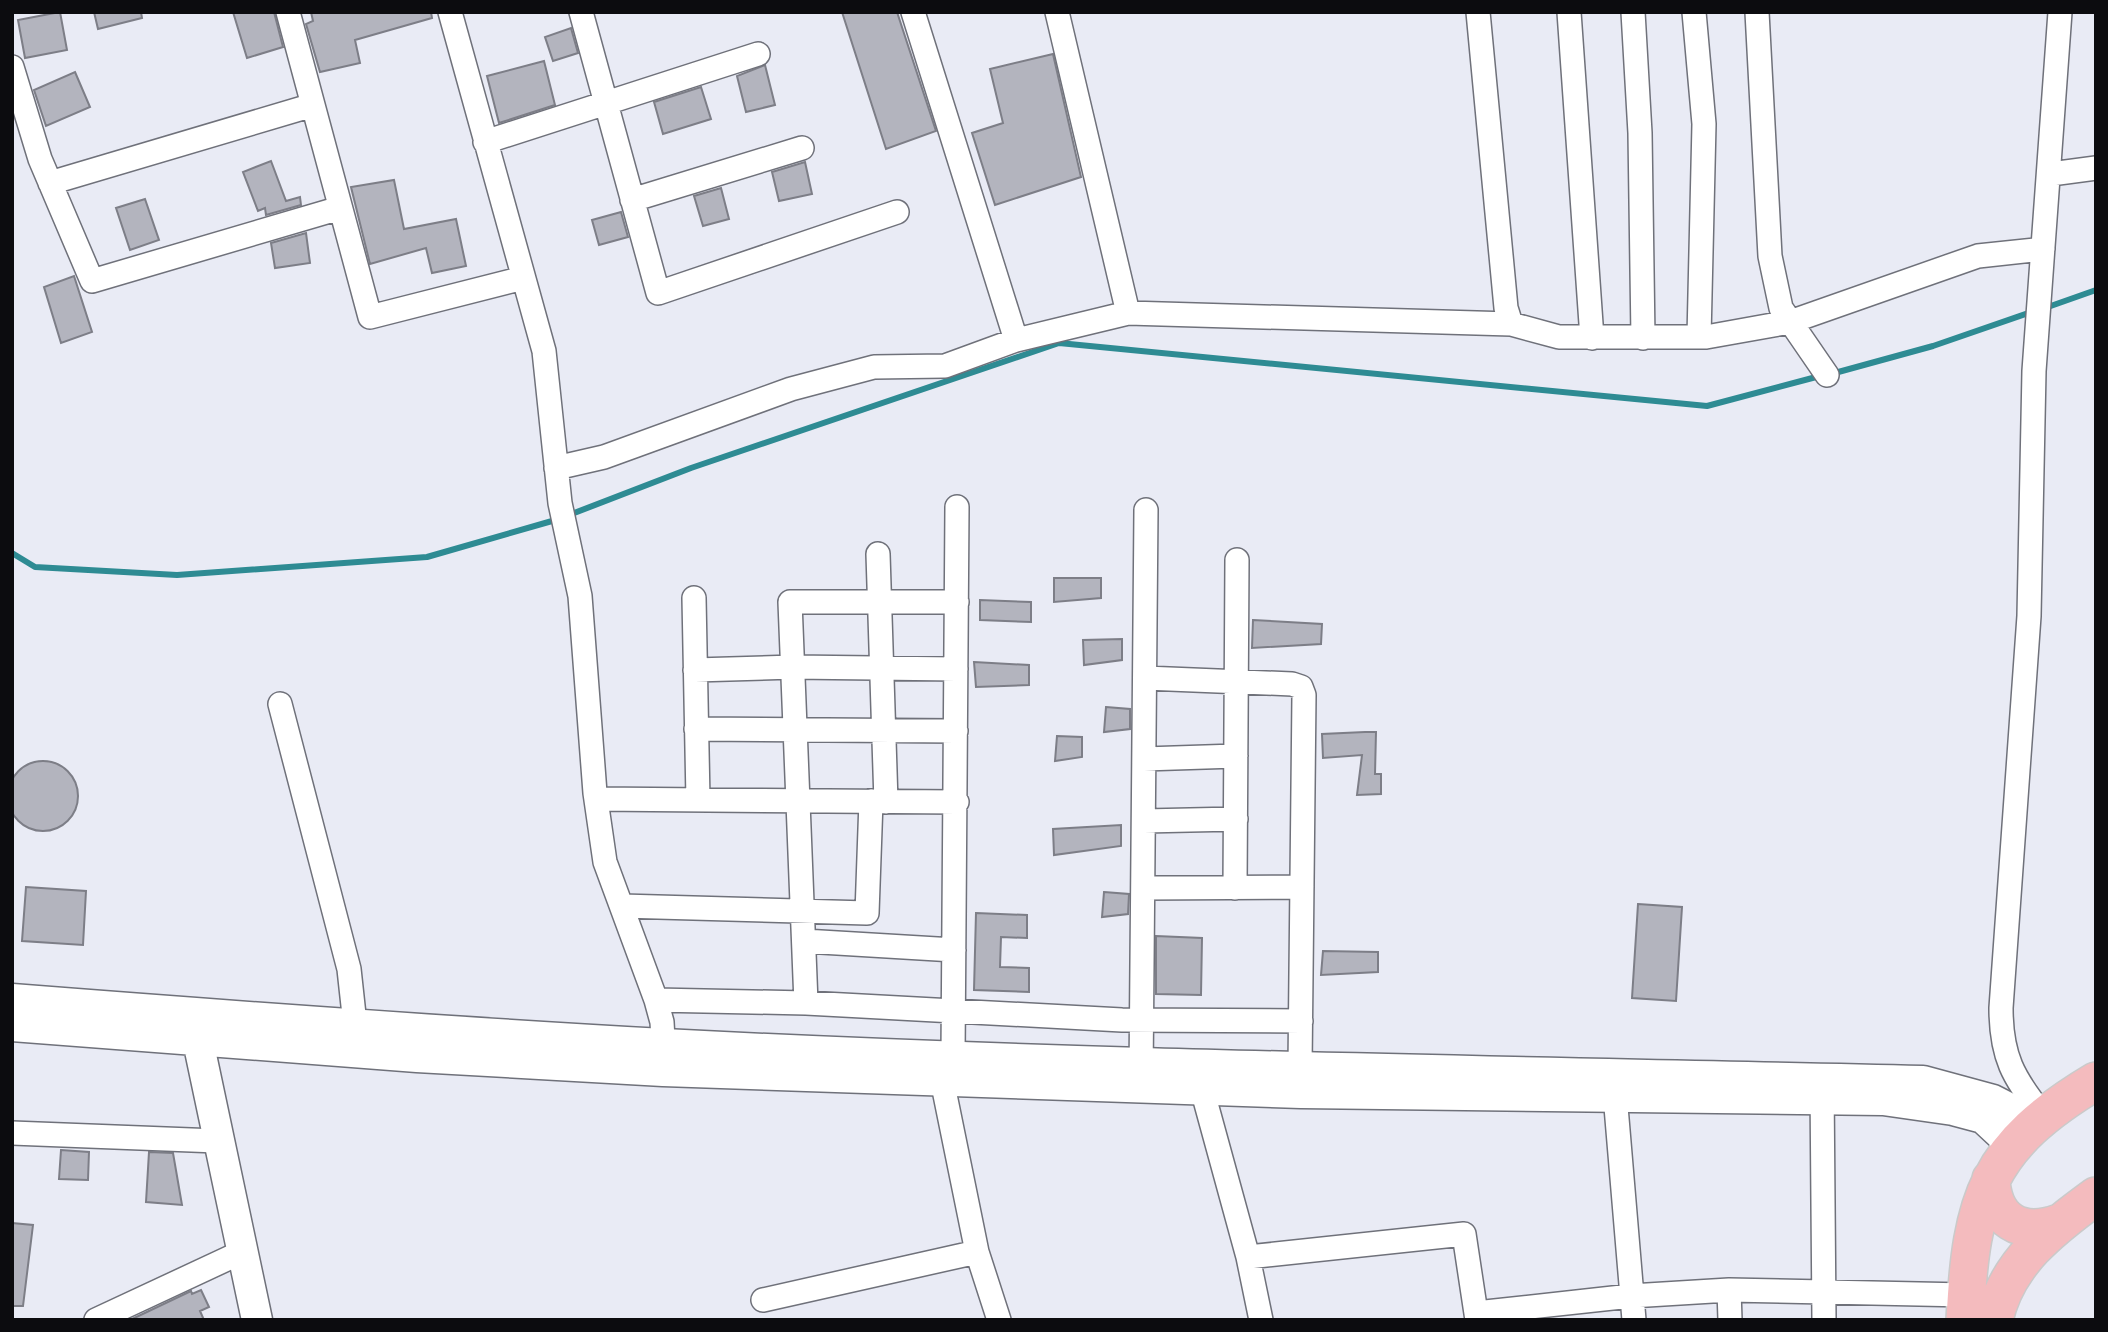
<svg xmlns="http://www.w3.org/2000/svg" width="2108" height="1332" font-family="'Sofia Sans Condensed',sans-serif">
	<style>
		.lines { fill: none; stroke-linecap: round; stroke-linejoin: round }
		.stream { stroke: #2e8b93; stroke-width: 6 }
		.building { fill: #b3b4be; stroke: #7d7e87; stroke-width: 2 }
		.minor-casing { stroke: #6f717a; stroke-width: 26 }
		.tertiary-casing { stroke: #6f717a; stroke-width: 33 }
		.primary-casing { stroke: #cacaca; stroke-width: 40 }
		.minor { stroke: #fff; stroke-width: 23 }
		.tertiary { stroke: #fff; stroke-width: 30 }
		.primary { stroke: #f4bbbe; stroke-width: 37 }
	</style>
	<rect width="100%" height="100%" fill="#e9ebf5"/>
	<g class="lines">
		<path class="stream" d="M2045,308L2096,290
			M1831,374L1933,346L2034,311
			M569,515L691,468L1059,343L1707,406L1820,376
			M12,553L35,567L177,575L427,557L559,519"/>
	</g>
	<path class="building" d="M60,12L67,50L25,58L18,20Z
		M94,12H141L142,18L98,29Z
		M233,12H274L283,47L247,58Z
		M311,12H431L432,18L355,40L360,63L320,72L306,24L313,21Z
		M842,12H897L936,131L886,149Z
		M571,28L578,53L553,61L545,37Z
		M1053,54L1081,177L995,205L972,133L1003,123L990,69Z
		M544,61L555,105L499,123L487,76Z
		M765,65L775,105L746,112L737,76Z
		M75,72L90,107L46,126L34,90Z
		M701,87L711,119L663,134L654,102Z
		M271,161L286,201L300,197L301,205L266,215L265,208L258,211L243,172Z
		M805,162L812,194L779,201L772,172Z
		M394,180L404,229L456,219L466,266L432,273L426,248L370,264L351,187Z
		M721,188L729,219L703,226L694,196Z
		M145,199L159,240L130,250L116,208Z
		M621,212L628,237L599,245L592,220Z
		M306,233L310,263L275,268L271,243Z
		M74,276L92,332L61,343L44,287Z
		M1054,578H1101V598L1054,602Z
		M980,600L1031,602V622L980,620Z
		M1253,620L1322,624L1321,644L1252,648Z
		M1122,639V660L1084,665L1083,640Z
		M974,662L1029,665V685L976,687Z
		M1106,707L1130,709V729L1104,732Z
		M1365,732H1376L1375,774H1381V794L1357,795L1362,755L1323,758L1322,734Z
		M1057,736L1082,737V757L1055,761Z
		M8 796a35 35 0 1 1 70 0a35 35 0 1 1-70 0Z
		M1121,825V846L1054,855L1053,829Z
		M26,887L86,891L83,945L22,941Z
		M1104,892L1129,894L1128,914L1102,917Z
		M1638,904L1682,907L1676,1001L1632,998Z
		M976,913L1027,915V938L1001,937L1000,967L1029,968V992L974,990Z
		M1156,936L1202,938L1201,995L1156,994Z
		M1323,951L1378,952V972L1321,975Z
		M61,1150L89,1152L88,1180L59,1179Z
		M149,1152L173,1153L182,1205L146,1202Z
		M12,1223L33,1225L23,1306H12Z
		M201,1290L209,1307L200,1311L204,1320H130L191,1291L192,1294Z"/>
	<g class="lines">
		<defs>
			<path id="minor" d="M288,12L370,317L523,278
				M450,12L544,351L560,503L580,596L595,793L605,862L656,1000L662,1022L664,1057
				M581,12L658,293L897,212
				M913,12L1016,340
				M1478,12L1506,308L1511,324
				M1569,12L1592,338
				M1633,12L1640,133L1643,338
				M1694,12L1704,124L1699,337
				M1757,12L1770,256L1781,308L1827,375
				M12,67L40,159L92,281L340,208
				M485,142L758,54
				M2051,174L2096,168
				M50,183L313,105
				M632,200L802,148
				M1128,313L1511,324L1559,337H1706L1790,322L1978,256L2043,249
				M556,468L604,457L791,389L874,367L945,366L1016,340L1128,313L1057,12
				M878,554L886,802
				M694,598L698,800
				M695,670L793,667L956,669
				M1145,678L1292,684L1301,687L1304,695L1300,1067
				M280,704L349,969L355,1024
				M696,729L956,731
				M1144,759L1236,756
				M596,799L957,802
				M1144,821L1236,819
				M1144,888L1302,887
				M1235,888L1237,560
				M622,906L867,913L871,801
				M804,941L954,950
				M656,1000L806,1003L1122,1020L1301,1021
				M806,1003L790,602H957
				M953,1056L957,507
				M1202,1075V1089L1248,1257L1261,1320
				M1141,1077L1146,510
				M942,1080L977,1252L999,1320
				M1614,1083L1634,1320
				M1822,1085L1824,1320
				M2043,1115C2013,1078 2001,1056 2001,1008L2029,616L2034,371L2060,12
				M12,1133L217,1141
				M1248,1257L1464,1234L1477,1320
				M1729,1290L1730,1320
				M763,1300L977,1252
				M1476,1313L1631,1296L1729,1290L1966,1295
				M96,1320L244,1251"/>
			<path id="tertiary" d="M12,999C229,1016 447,1032 664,1044C1084,1066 1503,1071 1923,1081L1993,1100L2036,1122
				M194,1022L257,1320
				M12,1026L417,1057L663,1071L1301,1093L1883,1100L1953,1110L1983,1118L2012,1145"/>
			<path id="primary" d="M1991,1179C1993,1220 2020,1237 2059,1223
				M1965,1320C1971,1197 1987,1146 2096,1081
				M1994,1320C2006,1263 2051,1229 2096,1196"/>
		</defs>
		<use href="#minor" class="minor-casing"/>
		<use href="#tertiary" class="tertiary-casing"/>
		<use href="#primary" class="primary-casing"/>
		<use href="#minor" class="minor"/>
		<use href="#tertiary" class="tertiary"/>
		<use href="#primary" class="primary"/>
	</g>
	<rect width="2108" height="1332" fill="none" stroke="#0c0c0f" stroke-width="28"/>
</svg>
